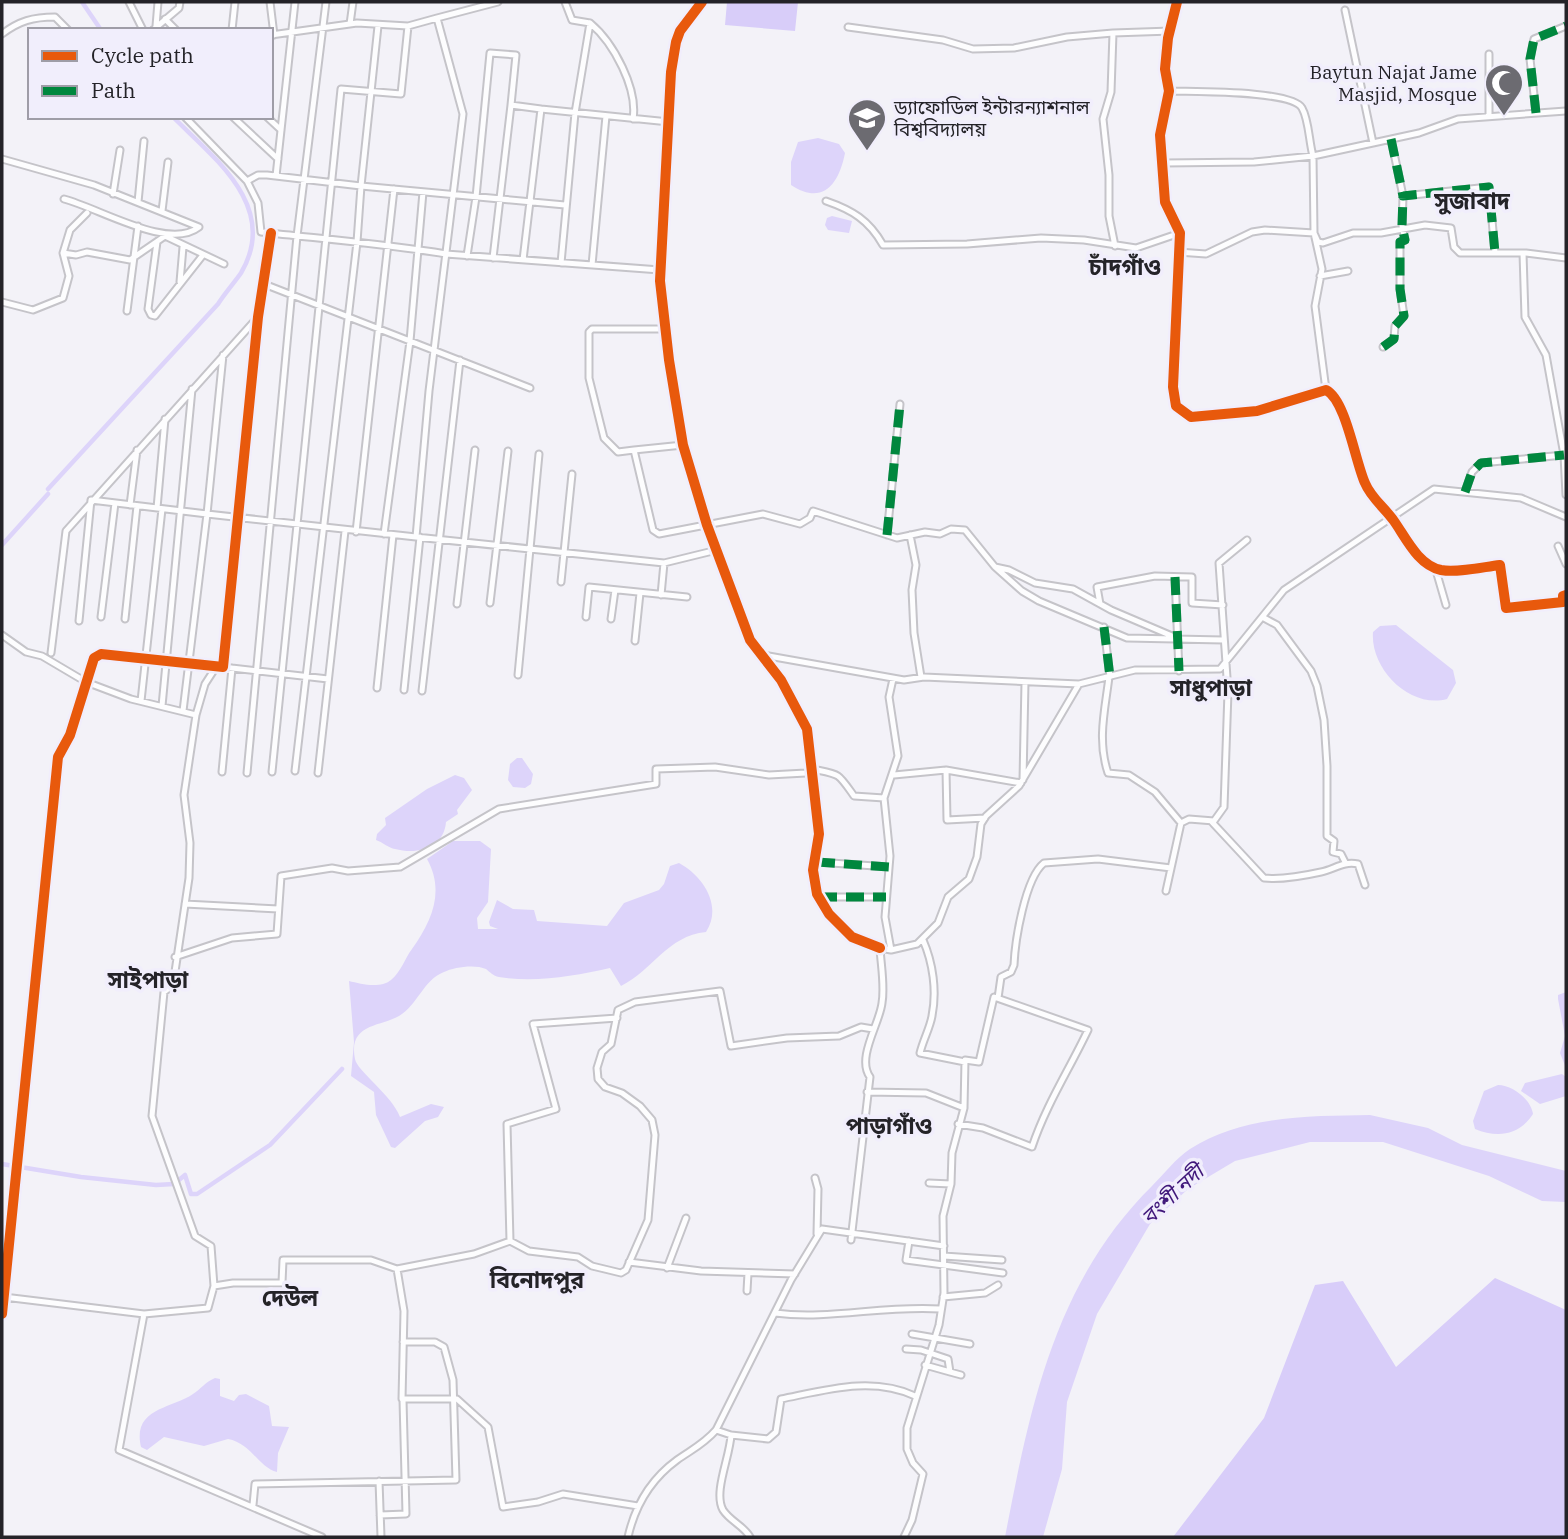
<svg xmlns="http://www.w3.org/2000/svg" width="1568" height="1539" font-family="'IBM Plex Serif','Noto Sans Bengali',serif">
	<style>
		.green { fill: #d8cdf9 }
		.water { fill: #ddd4fa }
		.lines { fill: none; stroke-linecap: round; stroke-linejoin: round }
		.canal { stroke: #ddd4fa; stroke-width: 4.5 }
		.minor-casing { stroke: #c5c4c9; stroke-width: 9 }
		.minor { stroke: #fdfdfe; stroke-width: 5 }
		.quiet { stroke: #00873e; stroke-width: 9; stroke-dasharray: 18 9; stroke-linecap: butt }
		.cycleway-casing { stroke: #f1eefc; stroke-width: 15 }
		.cycleway { stroke: #e8590c; stroke-width: 10 }
		.labels { text-anchor: middle; dominant-baseline: central; stroke-width: 7; stroke-linejoin: round; paint-order: stroke }
		.poi-label { font-size: 19px; fill: #242328; stroke: #f1eefc; text-anchor: end }
		.water-label { font-size: 21px; font-style: italic; fill: #41187b; stroke: #f1eefc }
		.quarter-label { font-size: 23px; font-weight: bold; fill: #242328; stroke: #f1eefc }
	</style>
	<rect width="100%" height="100%" fill="#f3f2f8"/>
	<path class="green" d="M727,2H798L795,31L725,25Z
		M1495,1278L1566,1310V1537H1173L1264,1418L1315,1285L1343,1281L1396,1367Z"/>
	<path class="water" d="M818,138L839,144L845,153C839,184 823,206 791,185V162L798,142Z
		M832,216L852,221L849,233L828,230L825,225L827,218Z
		M1396,625L1453,670L1456,683L1447,699C1410,709 1370,669 1373,632L1380,626Z
		M517,758H522L533,774L531,784L525,788L513,787L508,780L510,764Z
		M455,775L464,778L472,790L457,810L458,814L446,822C444,848 418,855 395,849C389,848 382,842 376,840L377,834L386,825L385,818L427,789Z
		M453,841H480L491,849L488,902L477,918L478,929H498L490,926L489,922L497,900L513,909L534,910L537,921L607,926L624,903L659,890L664,884L670,866L679,863C703,876 723,906 706,932C667,936 653,970 621,986L610,968C574,976 536,983 499,977C493,976 490,972 486,969C475,964 454,967 444,972C423,980 418,1005 399,1016C379,1027 348,1024 355,1059C357,1071 392,1095 400,1117L431,1104L444,1107L438,1117L425,1121L395,1148L391,1147L376,1115L374,1092L351,1076L354,1042L349,981C361,984 380,989 391,980C401,972 405,958 412,949C432,921 445,891 427,859Z
		M1566,992V1068L1560,1053L1565,1036L1558,999V995Z
		M1562,1074L1566,1077V1096L1540,1104L1521,1091L1525,1083Z
		M1498,1085C1513,1085 1531,1100 1533,1114C1519,1136 1497,1138 1475,1129L1473,1121L1484,1091Z
		M1370,1115L1428,1128L1462,1145L1566,1171V1202L1542,1201L1489,1176L1383,1142H1310L1235,1161L1188,1189L1150,1224L1097,1314L1067,1402L1062,1469L1043,1537H1005C1030,1408 1054,1283 1152,1186C1164,1174 1176,1158 1190,1149C1242,1115 1311,1116 1370,1115Z
		M215,1378L220,1379V1396L234,1401L239,1395L246,1394L269,1406L272,1426L289,1427L278,1453L277,1472C259,1468 251,1443 228,1439L204,1446L164,1437L147,1450L141,1447C132,1408 171,1409 193,1394C201,1389 205,1382 215,1378Z"/>
	<g class="lines">
		<path class="canal" d="M82,2L101,30
			M48,489L218,304C225,293 234,283 241,273C280,207 214,158 173,117
			M2,545L48,494
			M2,1164L81,1177L156,1185L174,1184L185,1175L191,1194H197L270,1145L342,1069"/>
		<defs>
			<path id="minor" d="M129,2L143,30
				M270,2L274,35
				M702,2L680,31L676,42L671,72L660,281L669,360L683,445L707,525L750,640L781,680L807,729L819,834L813,870L817,894L829,914L852,937L880,948
				M1177,2L1168,38L1165,69L1169,91L1160,135L1165,202L1180,233L1173,387L1176,406L1191,417L1257,411L1326,390C1346,400 1355,461 1365,483C1371,498 1385,508 1394,521C1406,538 1418,565 1441,570C1458,573 1483,567 1500,565L1506,608L1563,602V596L1566,595
				M1345,10L1373,143
				M437,18L498,2
				M165,19L176,30
				M590,23C614,43 638,89 633,119
				M350,24L353,2
				M156,26L158,2
				M378,26L361,186L565,205
				M848,27L943,40L973,49L1014,48L1067,37L1113,33L1111,92L1103,119L1109,175V216L1115,246
				M153,30L179,8L180,2
				M232,30L235,2
				M1113,33L1171,31
				M2,34C19,21 33,17 55,17L68,30
				M1536,113L1530,59L1534,39L1566,26
				M1489,115V54
				M185,117L247,181
				M233,117L278,159
				M267,117L281,130
				M1391,139L1403,196L1489,187L1495,253
				M2,159L94,185L199,227C169,251 99,208 64,199
				M1164,163L1254,162L1313,156C1309,142 1309,120 1302,108C1292,90 1192,92 1169,91
				M276,176L295,2
				M113,194L120,150
				M826,201C852,210 869,220 883,245L967,244L1041,238L1084,240L1136,248L1180,233
				M138,202L144,141
				M162,211L168,162
				M157,242L148,309L151,315L155,316L203,255
				M1178,252L1206,254L1252,232L1265,230L1314,233L1318,242L1323,243L1353,233H1381L1425,225L1451,228L1454,247L1460,253H1526L1566,258
				M63,253L70,230L87,213
				M1523,253L1525,317L1546,355L1564,455L1566,495
				M467,256L476,197L490,53L516,55L511,105
				M493,258L511,105L541,109
				M523,260L541,109L669,122
				M561,263L575,113L590,23L572,20L565,2
				M592,265L606,116
				M1320,276L1348,271
				M180,282L183,247
				M264,284L530,388
				M2,302L33,310L63,298L69,276L63,253L76,255L87,252L130,260L165,236L224,264
				M127,311L138,226
				M1383,347L1394,339L1395,326L1404,316L1400,289V242L1405,240L1402,226L1403,196
				M1326,390L1315,306L1322,269L1314,233L1313,156L1419,133L1458,119L1566,111
				M683,445L634,450L653,530L659,534L763,514L800,524L810,518L813,511L897,538L925,532L940,534L951,529L965,530L995,567L1009,570L1035,583L1073,589L1111,610L1179,639
				M634,450L618,452L604,438L589,378V332L592,329H666
				M1465,492L1472,472L1481,463L1564,455
				M91,500L207,514L223,355
				M130,505L137,450
				M157,508L165,419
				M356,532L394,189
				M384,534L410,341L423,192
				M887,535L900,404
				M910,535L916,565L912,590L914,633L921,677
				M416,537L664,563L717,550
				M1558,546L1566,564
				M995,567L1022,591L1039,601L1127,638L1223,640
				M1435,567L1446,605
				M1175,577L1179,671
				M561,582L572,474
				M661,595L664,563
				M490,603L508,451
				M457,604L475,450
				M1100,604L1097,587L1155,576L1192,577V603L1223,605
				M101,617L115,503
				M586,617L589,587L687,597
				M1264,618L1277,625L1311,671L1317,686L1324,720L1327,766V836L1334,841L1333,852L1341,854L1345,862
				M125,619L137,506
				M611,619L615,590
				M79,621L91,500
				M1104,627L1110,677
				M2,635L26,652L42,656L86,682L131,699L196,715L184,795L190,843L189,878L173,985L164,992L152,1116L195,1236L211,1246L214,1286L208,1308L144,1314L4,1297
				M635,641L640,593
				M51,653L66,531L258,317
				M763,655L904,680L924,677L1079,684L1135,670L1220,669L1284,590L1434,489L1521,498L1566,517
				M223,667L328,679
				M518,675L539,454
				M1109,677C1105,710 1097,740 1108,773L1129,775L1155,792L1181,823
				M377,688L393,535
				M404,690L420,537
				M422,691L460,360
				M141,701L162,509
				M162,706L192,389
				M183,711L207,514L416,537L429,391L463,114L437,18L408,26L357,23L271,35
				M196,715L205,684L216,667
				M946,770L1021,783
				M295,771L357,242L361,186L267,175H258L247,181L258,203L261,232C323,239 385,244 446,254L660,270
				M222,772L232,668
				M272,772L341,89L401,94L408,26
				M247,773L297,236L326,2
				M318,773L345,531
				M894,775L946,770L947,820L985,818
				M1023,780L1025,682
				M884,798L898,756L889,697L893,679
				M1211,821L1264,878C1283,880 1303,876 1321,872C1335,869 1343,861 1358,864L1365,885
				M817,862L889,867
				M1166,891L1181,823L1189,819L1214,821L1224,807L1228,692L1219,563L1247,540
				M819,897H886
				M185,904L278,909
				M923,940C933,963 937,991 932,1016C930,1028 923,1040 920,1053L965,1062
				M175,957L232,938L277,934L281,876L332,868L348,871L400,867L499,809L656,784V769L715,767L769,775L806,773L812,769C841,775 837,772 854,796L884,798L890,856L885,917L891,950
				M998,998L1001,977L1011,972L1014,965C1015,941 1025,878 1044,863L1098,859L1171,868
				M867,1092L926,1093L964,1108L952,1153L951,1184L929,1183
				M958,1124L983,1128L1032,1147C1046,1105 1069,1070 1088,1030L994,997L979,1062L965,1060L964,1108
				M815,1178L818,1189L817,1234
				M851,1240L870,1077C856,1058 880,1023 882,1003C885,986 881,966 880,948L891,950L917,944L938,923L948,897L969,879L977,857L981,824L986,816L1019,786L1079,684
				M510,1241L529,1251L578,1257L592,1266L621,1273L626,1270L648,1220L655,1135L652,1120L640,1106L622,1093L605,1087L598,1079L597,1068L602,1052L611,1044L618,1010L635,1002L720,991L731,1046L787,1038L839,1036L861,1027L873,1029
				M909,1241L906,1260L1003,1273
				M944,1256L1002,1260
				M629,1262L701,1271L795,1274
				M667,1268L686,1218
				M397,1269L404,1311L402,1399H457L488,1427L503,1507L538,1502L563,1494L638,1506
				M214,1286L233,1283H282L283,1260H371L397,1269L474,1254L510,1241L507,1124L556,1109L533,1024L617,1018
				M747,1291L748,1273
				M943,1297L985,1293L998,1285
				M775,1313C830,1320 884,1305 940,1309
				M2,1314L58,757L70,735L94,658L101,654L223,667L258,317L271,233
				M144,1314L119,1450L322,1537
				M912,1334L970,1344
				M906,1349L921,1350L948,1359L950,1372L961,1375
				M925,1365L950,1372
				M716,1430L731,1435L768,1439L776,1432L781,1399C826,1390 872,1376 915,1396
				M731,1435C730,1457 713,1492 723,1510C730,1521 744,1526 750,1537
				M379,1481L381,1537
				M253,1505L255,1484L456,1480L453,1380L444,1347L435,1342H403
				M380,1515L406,1514L403,1400
				M628,1537C635,1506 651,1479 677,1460C691,1450 704,1444 716,1430L791,1280L822,1229L944,1246
				M904,1537L912,1520L923,1474L913,1463L907,1449V1428L939,1325L944,1293L943,1216L951,1184"/>
		</defs>
		<use href="#minor" class="minor-casing"/>
		<use href="#minor" class="minor"/>
		<path class="quiet" d="M1536,113L1530,59L1534,39L1566,26
			M1391,139L1403,196L1489,187L1495,253
			M1383,347L1394,339L1395,326L1404,316L1400,289V242L1405,240L1402,226L1403,196
			M1465,492L1472,472L1481,463L1564,455
			M887,535L900,404
			M1175,577L1179,671
			M1104,627L1110,677
			M817,862L889,867
			M819,897H886"/>
		<defs>
			<path id="cycleway" d="M702,2L680,31L676,42L671,72L660,281L669,360L683,445L707,525L750,640L781,680L807,729L819,834L813,870L817,894L829,914L852,937L880,948
				M1177,2L1168,38L1165,69L1169,91L1160,135L1165,202L1180,233L1173,387L1176,406L1191,417L1257,411L1326,390C1346,400 1355,461 1365,483C1371,498 1385,508 1394,521C1406,538 1418,565 1441,570C1458,573 1483,567 1500,565L1506,608L1563,602V596L1566,595
				M2,1314L58,757L70,735L94,658L101,654L223,667L258,317L271,233"/>
		</defs>
		<use href="#cycleway" class="cycleway-casing"/>
		<use href="#cycleway" class="cycleway"/>
	</g>
	<defs>
		<symbol id="mosque-pin" viewBox="-11 -11 22 30"><path d="M0 17L-7.5 6A9.5 9.5 0 1 1 7.5 6Z" fill="#6c6b71" stroke="#f1eefc"/><path d="M3.5-4.9A6 6 0 1 0 3.5 4.9A5 5 0 1 1 3.5-4.9Z" fill="#fff"/></symbol>
		<symbol id="university-pin" viewBox="-11 -11 22 30"><path d="M0 17L-7.5 6A9.5 9.5 0 1 1 7.5 6Z" fill="#6c6b71" stroke="#f1eefc"/><path d="M0-5L7-2L0 1L-7-2ZM-4 1L0 2.5L4 1V4Q0 6-4 4Z" fill="#fff"/></symbol>
	</defs>
	<g fill-rule="evenodd">
		<use href="#mosque-pin" x="1482" y="61" width="44" height="60"/>
		<use href="#university-pin" x="845" y="96" width="44" height="60"/>
	</g>
	<g class="labels">
		<g class="poi-label">
			<text x="1477" y="72">Baytun Najat Jame<tspan x="1477" dy="22">Masjid, Mosque</tspan></text>
			<text x="894" y="107" text-anchor="start">ড্যাফোডিল ইন্টারন্যাশনাল<tspan x="894" dy="22">বিশ্ববিদ্যালয়</tspan></text>
		</g>
		<g class="water-label">
			<text transform="translate(1172 1194) rotate(-43)">বংশী নদী</text>
		</g>
		<g class="quarter-label">
			<text x="1472" y="200">সুজাবাদ</text>
			<text x="1125" y="266">চাঁদগাঁও</text>
			<text x="1211" y="687">সাধুপাড়া</text>
			<text x="148" y="979">সাইপাড়া</text>
			<text x="889" y="1125">পাড়াগাঁও</text>
			<text x="537" y="1279">বিনোদপুর</text>
			<text x="290" y="1297">দেউল</text>
		</g>
	</g>
	<rect width="1568" height="1539" fill="none" stroke="#242328" stroke-width="7"/>
	<rect x="28" y="28" width="245" height="91" fill="#f1eefc" stroke="#9f9da7" stroke-width="2"/>
	<rect x="42" y="51" width="35" height="10" fill="#e8590c" stroke="#9f9da7" stroke-width="2"/>
	<text x="91" y="63" font-size="21" fill="#242328">Cycle path</text>
	<rect x="42" y="86" width="35" height="10" fill="#00873e" stroke="#9f9da7" stroke-width="2"/>
	<text x="91" y="98" font-size="21" fill="#242328">Path</text>
</svg>
